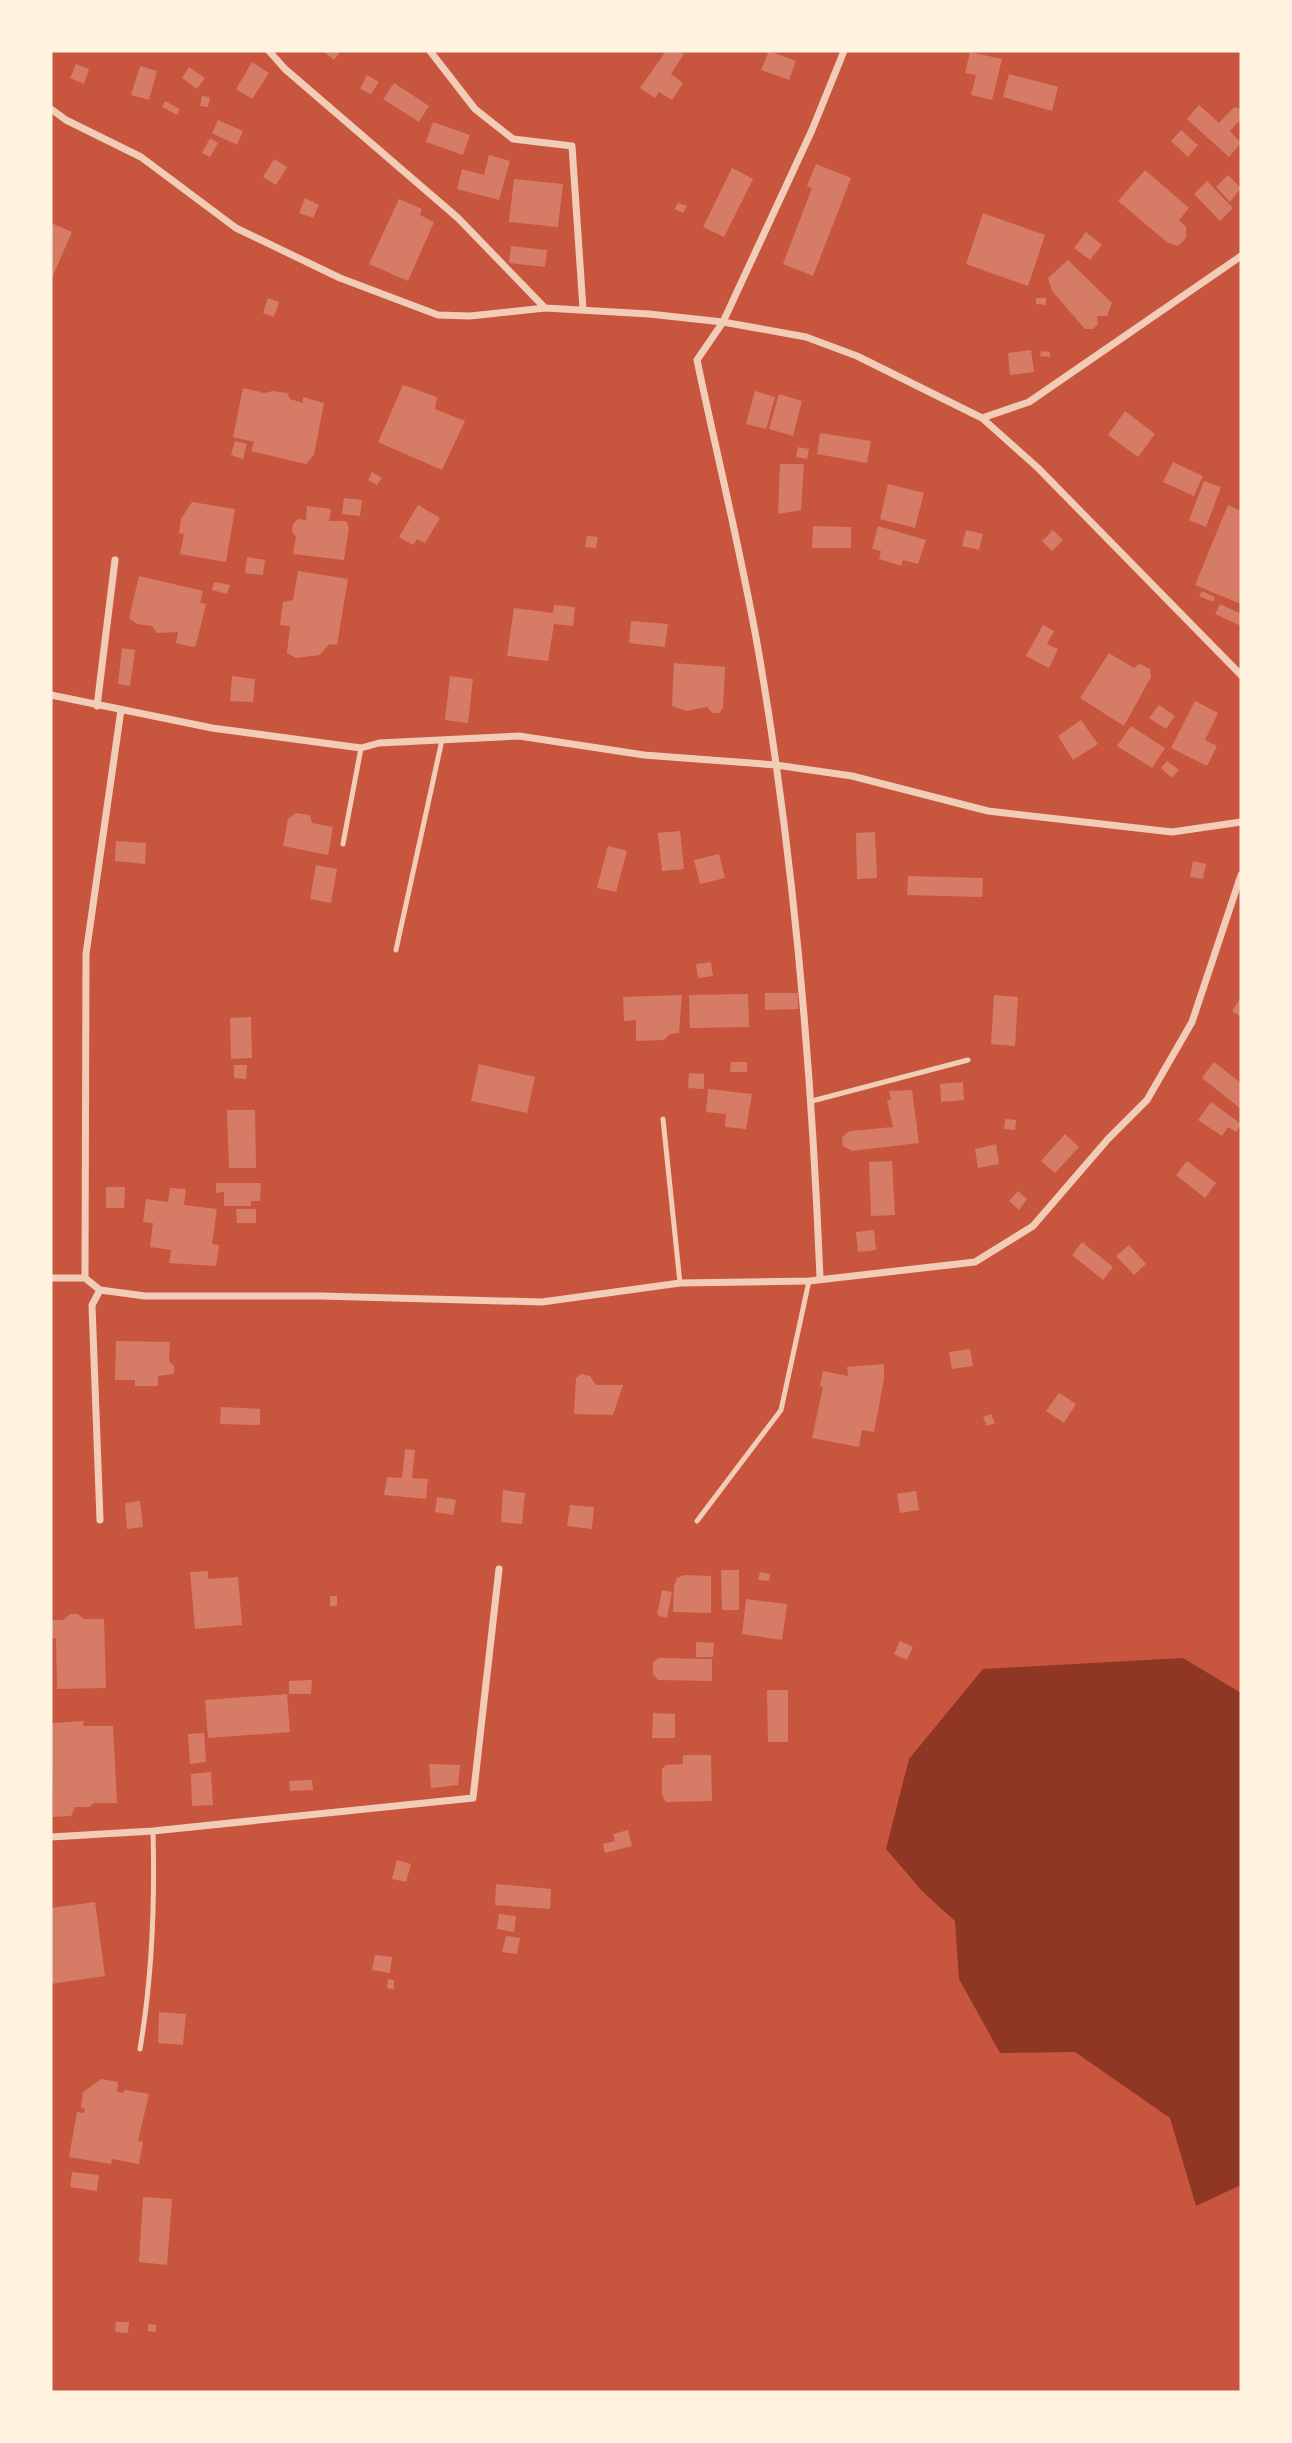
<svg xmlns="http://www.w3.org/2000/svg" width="1292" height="2443" font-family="Montserrat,sans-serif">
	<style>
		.water { fill: #8f3625 }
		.building { fill: #d67c66 }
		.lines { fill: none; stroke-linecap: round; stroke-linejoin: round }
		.service { stroke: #f1ccb7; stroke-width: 5 }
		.minor { stroke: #f1ccb7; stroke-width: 7 }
	</style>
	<rect width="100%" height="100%" fill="#c8553d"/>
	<path class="water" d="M1183,1658L1241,1693V2185L1196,2206L1170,2118L1075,2052L1000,2053L959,1979L955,1921L923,1892L886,1849L909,1759L983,1669Z"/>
	<path class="building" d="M323,51H341L334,60Z
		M666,51H679L684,54L671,74L683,83L672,100L659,92L655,98L640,88Z
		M769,51L796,61L789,80L761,70Z
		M970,52L1002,59L992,100L971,95L976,75L965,73Z
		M252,62L269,73L252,99L236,89Z
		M76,64L89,69L84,84L70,78Z
		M140,66L157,71L149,100L131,95Z
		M189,67L205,78L197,89L182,78Z
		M1009,74L1058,87L1052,111L1003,97Z
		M367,75L379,82L371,94L360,89Z
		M394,83L429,106L419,122L383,99Z
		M202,96L210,97L208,107L200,106Z
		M165,101L180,109L177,115L162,107Z
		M1199,105L1219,123L1234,107L1241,109V119L1230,131L1241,143L1229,157L1187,119Z
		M218,120L243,131L237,145L212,133Z
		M433,122L470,135L463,155L426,142Z
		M1181,130L1198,145L1188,157L1171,141Z
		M210,138L218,143L210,157L202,153Z
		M489,155L510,161L499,200L457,189L462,169L484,175Z
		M274,159L287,167L276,185L263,177Z
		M816,164L851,178L813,276L783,264L812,188L807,186Z
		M732,168L753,179L724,237L703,227Z
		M1145,170L1189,208L1179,220L1186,227V238L1178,246L1168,243L1118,201Z
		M1228,175L1241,188L1230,202L1216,187Z
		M514,179L563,184L558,227L509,222Z
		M1207,181L1233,208L1220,221L1194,194Z
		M305,198L319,205L313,218L299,213Z
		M399,199L422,209L420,215L434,222L408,281L369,264Z
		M678,203L687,206L683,213L675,209Z
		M983,213L1045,235L1028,286L966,264Z
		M51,223L72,232L51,280Z
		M1086,232L1102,245L1090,260L1074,248Z
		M511,246L547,250L545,267L509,263Z
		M1068,260L1112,303L1107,316H1097L1098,324L1093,329H1085L1052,291L1048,278Z
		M268,298L279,302L274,317L263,313Z
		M1036,298H1046V305L1036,304Z
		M1031,350L1034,372L1010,375L1008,353Z
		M1041,351L1050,352V357L1040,356Z
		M403,385L437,397L435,409L465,421L442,470L378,442Z
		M243,388L264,393L273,391L287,393L290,399L303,403V397L324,403L314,455L306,464L251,451L254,442L233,437Z
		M755,391L775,397L766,429L746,424Z
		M779,394L802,401L793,436L769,429Z
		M1125,411L1155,434L1138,457L1108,435Z
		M820,433L871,441L867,463L817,454Z
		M235,441L247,444L243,459L231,455Z
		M798,447L809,449L807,459L796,457Z
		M1173,462L1203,476L1194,496L1163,482Z
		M780,464H804L801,510L778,514Z
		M372,472L382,478L377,485L368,480Z
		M1204,481L1221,487L1206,527L1189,520Z
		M888,484L924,493L915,528L880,519Z
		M344,498L362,500L360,516L342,514Z
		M192,502L235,509L226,562L180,554L184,534L179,533L181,519Z
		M418,505L440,518L425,543L417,539L413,545L399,537Z
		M1228,505L1241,511V604L1195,585Z
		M307,506L331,509L329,521H346L349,527L344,560L293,554L296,537L292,532L293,524L298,519L306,520Z
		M813,526L851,527V548H812Z
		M878,526L926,540L918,564L903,560L901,566L879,559L881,551L872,549Z
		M966,530L983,534L979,550L962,546Z
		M1053,530L1063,540L1052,551L1042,541Z
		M587,536L598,537L596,548L585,547Z
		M247,557L265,560L263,575L245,573Z
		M298,571L348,579L337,645L329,644L320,655L296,658L287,653L290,626L280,625L283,602L293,600Z
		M139,576L203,591L200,603L206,604L196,645L193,647L176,643L178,632L157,633L152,626L137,624L129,618Z
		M214,582L230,585L227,594L212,590Z
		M1202,591L1215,597L1213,602L1199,596Z
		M1220,604L1241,614V626L1215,614Z
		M554,605L575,607L573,626L554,624L548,661L507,656L514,608L553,613Z
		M631,621L668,624L665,647L629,643Z
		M1043,625L1054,631L1047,644L1058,649L1049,668L1026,656Z
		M122,648L135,650L130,686L118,684Z
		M1109,653L1134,668L1140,664L1150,669L1151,677L1124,726L1080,698Z
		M674,663L725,667L723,708L719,713H712L707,707L686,711L672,706Z
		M232,676L255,679L253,702L230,701Z
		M450,676L473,679L468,723L445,720Z
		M1195,701L1218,713L1205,740L1217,746L1207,766L1171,748Z
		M1159,705L1175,716L1166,729L1149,718Z
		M1081,720L1098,744L1073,760L1058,736Z
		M1131,726L1165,748L1152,768L1117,746Z
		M1167,761L1179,770L1172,778L1161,768Z
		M296,813L310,815L312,823L333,827L328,855L283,846L288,819Z
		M680,831L684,869L662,871L658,833Z
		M875,832L877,878L857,879L856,833Z
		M116,841L146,843L145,864L115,861Z
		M608,846L627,851L616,892L597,888Z
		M719,854L725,878L700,884L694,860Z
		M1193,861L1206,864L1203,879L1190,877Z
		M316,865L337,869L331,903L310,899Z
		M908,876L983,878L982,897L907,895Z
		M711,962L713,976L698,978L696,964Z
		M765,993H798V1009L765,1010Z
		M748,994L749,1027L690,1028L689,995Z
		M682,995L679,1033L670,1034L664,1040L636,1041V1020L624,1021L623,997Z
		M994,995L1018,997L1015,1046L991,1044Z
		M1241,997V1017L1232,1011Z
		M251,1017L252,1058L231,1059L230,1018Z
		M731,1062H747V1072H730Z
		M1214,1062L1241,1083V1109L1202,1078Z
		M479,1064L535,1077L527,1113L471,1101Z
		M234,1065H247L246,1079L234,1078Z
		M689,1073L704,1074V1089L688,1088Z
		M963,1082L964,1100L941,1102L940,1084Z
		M708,1089L752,1094L746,1129L725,1127L726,1114L706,1112Z
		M912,1090L919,1143L852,1151L843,1146L842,1137L850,1131L893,1127L887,1100H891L889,1091Z
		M1211,1102L1241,1124L1236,1132L1228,1127L1222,1136L1198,1120Z
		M227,1110H255L256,1168H229Z
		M1005,1119L1016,1120L1015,1130L1004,1129Z
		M1065,1134L1079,1147L1055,1173L1041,1161Z
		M996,1144L999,1164L978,1168L975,1149Z
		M892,1161L895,1215L871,1216L869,1162Z
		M1187,1161L1216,1183L1205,1198L1176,1175Z
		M216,1183H261L260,1201H251V1206H224V1192L216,1193Z
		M106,1187H125L124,1208H106Z
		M170,1188L186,1189L184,1205L217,1209L212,1244L219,1245L216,1266L169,1263L171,1250L150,1247L153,1223L143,1222L146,1199L168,1202Z
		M1018,1191L1027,1199L1019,1210L1009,1201Z
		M236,1209H256V1223H237Z
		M874,1230L876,1250L858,1252L856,1232Z
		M1082,1242L1113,1267L1103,1280L1072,1255Z
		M1129,1245L1146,1264L1134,1275L1116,1256Z
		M116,1341L170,1342L169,1361L174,1366V1374L158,1376V1386H135V1380H115Z
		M970,1349L973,1366L952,1369L949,1352Z
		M884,1364V1379L874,1432L862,1430L859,1447L812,1438L823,1387L820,1386L823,1371L848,1376L847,1367Z
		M581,1374L590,1376L596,1385H623L613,1415L574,1414L576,1378Z
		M1059,1393L1076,1404L1064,1423L1046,1411Z
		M221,1407L260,1409V1425L220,1424Z
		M991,1414L995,1423L987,1426L983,1417Z
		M405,1449L415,1450L412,1478L428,1479L426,1499L384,1495L387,1477L402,1478Z
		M503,1490L525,1493L522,1524L501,1522Z
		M916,1491L919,1510L900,1513L897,1494Z
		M437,1497L456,1500L453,1515L435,1512Z
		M140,1501L143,1527L127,1529L125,1503Z
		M570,1505L594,1507L592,1529L567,1526Z
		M721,1570H739V1610H722Z
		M208,1571V1579L238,1577L242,1625L195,1629L190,1572Z
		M760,1572L770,1574L769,1581L758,1580Z
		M684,1575L711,1576V1613L673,1612L674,1586L677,1578Z
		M662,1590L672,1592L667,1618L657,1615Z
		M330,1596H337V1606H330Z
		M746,1599L787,1604L782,1640L742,1634Z
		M70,1614H78L84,1619H104L106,1688L57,1689L56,1638H51V1620H63Z
		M900,1641L913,1647L907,1660L894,1654Z
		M696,1642L714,1643L713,1657H696Z
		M659,1658L712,1659V1681L658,1680L653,1674V1662Z
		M312,1680L311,1694H289V1681Z
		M767,1690H788V1742H768Z
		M287,1694L290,1732L208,1738L205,1700Z
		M653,1713L675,1714V1738H652Z
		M84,1721L83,1726H113L117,1803H94L89,1807H75L71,1816L53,1817L51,1723Z
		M204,1733L206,1762L190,1764L188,1734Z
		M683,1755H711L712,1801L666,1802L662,1795V1769L666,1765L683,1764Z
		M429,1764L460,1765L458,1785L431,1788Z
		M211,1772L213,1805L192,1806L191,1774Z
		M312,1780L313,1790L290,1791L289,1781Z
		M628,1830L632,1846L605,1853L603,1844L615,1841L613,1834Z
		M397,1860L411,1864L406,1882L392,1879Z
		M496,1884L551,1889L550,1909L495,1905Z
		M95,1902L105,1976L51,1984V1908Z
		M499,1914L516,1916L514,1932L497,1929Z
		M506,1936L520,1938L517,1954L502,1952Z
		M375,1955L392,1957L390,1973L372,1970Z
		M388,1979L394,1980V1989L387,1988Z
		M159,2012L186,2014L183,2045L158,2043Z
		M101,2079L118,2082L117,2092L123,2093L125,2090L149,2094L138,2141L143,2142L139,2164L112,2159L111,2164L69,2157L77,2112L84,2113L85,2109L81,2108L83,2092Z
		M72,2172L99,2175L97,2191L70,2187Z
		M143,2197L172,2199L167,2265L139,2262Z
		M116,2322H129L128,2333L115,2332Z
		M148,2324L156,2325V2332L148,2331Z"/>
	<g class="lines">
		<path class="service" d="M343,844L361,748
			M396,950L442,740
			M812,1101L968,1060
			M663,1119L680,1283
			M697,1521L781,1410L809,1281
			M140,2049C152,1978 155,1903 153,1831"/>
		<path class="minor" d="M269,51L285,69L458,218L545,308
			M430,51L475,109L513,139L572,146L583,309
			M51,109L66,120L141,157L236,228L340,278L438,315L470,316L545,308L649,314L723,322L806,337L857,356L982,418L1038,468L1241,675
			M982,418L1029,402L1241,256
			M51,695L212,728L361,748L379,743L519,736L644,755L776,765L852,776L988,811L1172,832L1241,822
			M97,706L115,560
			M51,1278H85L100,1290L145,1296H321L542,1302L680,1283L809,1281L975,1262L1033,1226L1108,1139L1147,1100L1192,1022L1241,875
			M85,1278L86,954L121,710
			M820,1279C812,1074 795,869 761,666C744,563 718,461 697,360L723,322L812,130L844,51
			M100,1520L92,1305L100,1290
			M51,1837L153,1831L473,1798L499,1569"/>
	</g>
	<rect width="1292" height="2443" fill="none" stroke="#fff3e0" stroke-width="105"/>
</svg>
